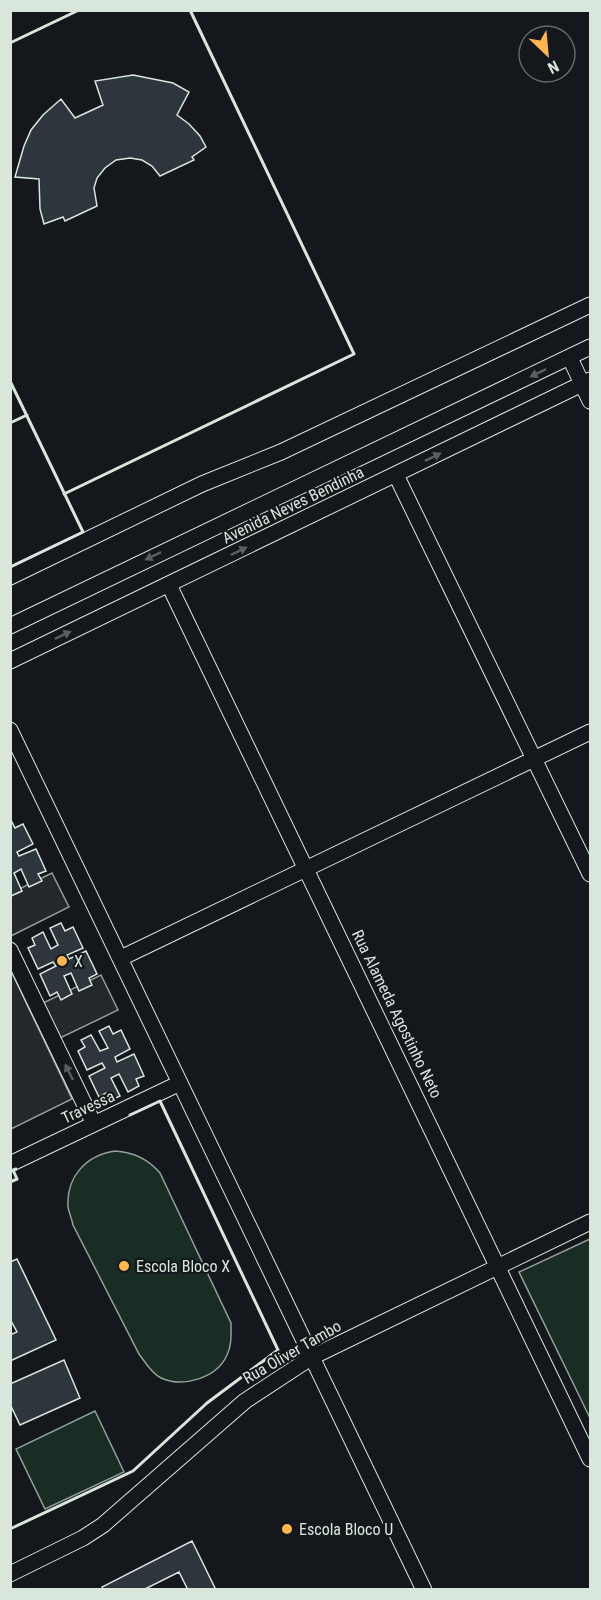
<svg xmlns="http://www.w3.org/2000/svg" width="601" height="1600" font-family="'Roboto Condensed',sans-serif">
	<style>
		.green { fill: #1a2d24; stroke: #939e99; stroke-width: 1.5 }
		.parking { fill: #24282b; stroke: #939e99; stroke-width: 1.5 }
		.building { fill: #2c363c; stroke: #d8e6dc; stroke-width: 1.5 }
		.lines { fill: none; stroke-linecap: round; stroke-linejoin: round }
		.minor-casing { stroke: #d8e6dc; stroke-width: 17 }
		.minor { stroke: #14181c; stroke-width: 15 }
		.wall { stroke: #d8e6dc; stroke-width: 3 }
		.oneway { fill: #59605f }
		.poi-dot { fill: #ffb74d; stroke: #14181c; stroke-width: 2 }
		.labels { text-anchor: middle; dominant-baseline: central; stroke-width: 4.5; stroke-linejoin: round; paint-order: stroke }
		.street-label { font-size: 16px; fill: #d8e6dc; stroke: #14181c }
		.poi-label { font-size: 16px; fill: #d8e6dc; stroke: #14181c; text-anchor: start }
	</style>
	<rect width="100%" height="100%" fill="#14181c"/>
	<path class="green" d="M115,1151C134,1152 148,1159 160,1173L231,1323C231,1334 232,1345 227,1355C217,1378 183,1388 161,1378C152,1374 145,1362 139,1354L73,1225C72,1219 69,1213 68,1207C66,1176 87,1155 115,1151Z
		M590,1239V1418L519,1272Z
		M95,1411L124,1472L45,1509L16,1449Z"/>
	<path class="parking" d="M52,873L69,907L11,936V893Z
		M11,971L72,1099L11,1129H10Z
		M101,975L118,1010L60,1038L43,1003Z"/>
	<path class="building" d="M133,75L173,83L189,92L177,115L189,124L200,136L206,147L192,157L194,160L160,176L152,166L142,160L130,158L116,160L105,168L97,178L94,188L97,206L65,221L63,217L44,224L40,209L39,179L15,177L24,146L31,130L43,115L61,99L75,118L103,105L95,81Z
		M11,820L15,828L23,824L33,844L17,852L19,856L36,849L46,871L38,874L42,881L29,887L21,869L14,873L22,891L11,896Z
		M61,923L65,931L73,927L83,948L67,955L69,959L86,951L97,974L89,978L92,985L79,991L71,973L64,976L72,994L61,1000L57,992L50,996L40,974L56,966L53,962L38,969L28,948L35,945L32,938L43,932L51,949L58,945L50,928Z
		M109,1026L113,1034L121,1030L130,1049L115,1057L117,1062L134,1054L144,1076L136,1079L139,1086L128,1092L119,1074L111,1078L120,1096L110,1101L106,1093L99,1097L89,1076L105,1068L102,1063L87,1070L78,1051L85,1047L81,1040L91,1035L100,1051L108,1048L99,1031Z
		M17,1259L56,1340L10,1361V1335L17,1332L10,1319V1262Z
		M64,1360L80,1398L20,1425L10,1404V1384Z
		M192,1541L216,1590H188L179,1572L143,1590H103L102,1587Z"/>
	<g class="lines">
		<defs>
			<path id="minor" d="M570,358L590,401
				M396,475L590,874
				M10,577L202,484L281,452L590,305
				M169,585L590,1459
				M10,626L590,347
				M10,661L590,380
				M10,730L424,1590
				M10,950L94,1124
				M121,958L590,732
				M10,1164L180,1083
				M10,1574L83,1538L103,1525L245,1401L312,1357L590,1222"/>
		</defs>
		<use href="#minor" class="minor-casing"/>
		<use href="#minor" class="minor"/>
		<path class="wall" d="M10,43L79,10
			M10,381L83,532L10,567
			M10,423L27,415
			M64,494L354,354L190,10
			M10,1182L17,1179L13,1170L16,1169
			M10,1529L133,1471L207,1403L278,1350L160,1101L130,1115"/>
	</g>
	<defs><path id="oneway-solid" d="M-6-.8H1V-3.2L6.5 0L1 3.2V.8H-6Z" transform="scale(1.5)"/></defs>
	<g class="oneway">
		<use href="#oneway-solid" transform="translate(538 373) rotate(154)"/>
		<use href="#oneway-solid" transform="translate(433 457) rotate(-26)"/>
		<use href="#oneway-solid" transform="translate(239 551) rotate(-26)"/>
		<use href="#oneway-solid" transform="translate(153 556) rotate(154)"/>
		<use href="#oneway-solid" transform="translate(63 635) rotate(-25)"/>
		<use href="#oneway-solid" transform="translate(69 1072) rotate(-116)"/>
	</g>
	<g class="poi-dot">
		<circle cx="62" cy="961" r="6"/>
		<circle cx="124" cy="1266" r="6"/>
		<circle cx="287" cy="1529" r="6"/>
	</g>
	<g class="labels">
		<g class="street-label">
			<text transform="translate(293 505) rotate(-26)">Avenida Neves Bendinha</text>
			<text transform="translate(397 1014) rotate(64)">Rua Alameda Agostinho Neto</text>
			<text transform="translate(88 1107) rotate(-25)">Travessa</text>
			<text transform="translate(292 1352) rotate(-30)">Rua Oliver Tambo</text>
		</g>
		<g class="poi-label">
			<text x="74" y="961">X</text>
			<text x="136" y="1266">Escola Bloco X</text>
			<text x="299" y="1529">Escola Bloco U</text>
		</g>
	</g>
	<rect width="601" height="1600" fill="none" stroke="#d8e6dc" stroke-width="24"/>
	<g transform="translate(547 54) rotate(154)"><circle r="28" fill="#14181c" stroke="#626a69" stroke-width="1.5"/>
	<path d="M0-4.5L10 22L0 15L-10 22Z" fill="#ffb74d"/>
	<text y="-9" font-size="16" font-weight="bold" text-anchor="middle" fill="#d8e6dc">N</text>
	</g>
</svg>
